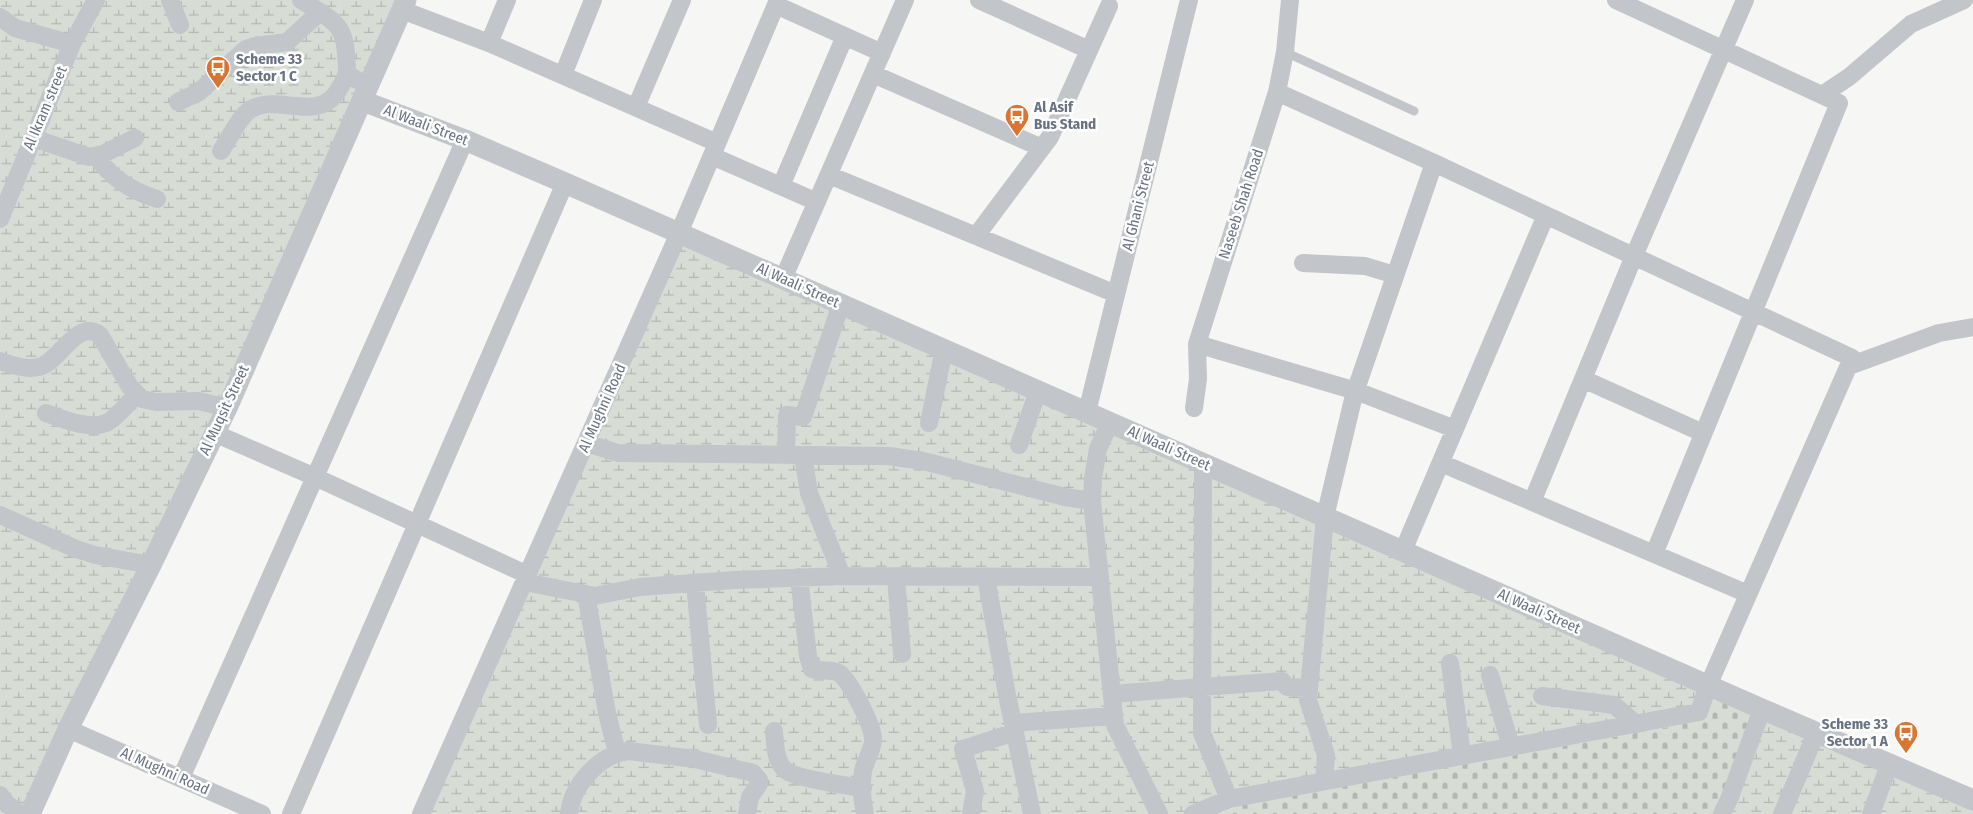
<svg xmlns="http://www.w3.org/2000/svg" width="1973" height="814" viewBox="0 0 1973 814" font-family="'Fira Sans Condensed',sans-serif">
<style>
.wetland{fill:url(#wetland-marsh)}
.cemetery{fill:url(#cemetery-stones)}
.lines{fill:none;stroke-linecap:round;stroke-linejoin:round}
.service{stroke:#c2c5c9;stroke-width:9}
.minor{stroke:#c2c5c9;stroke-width:18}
.tertiary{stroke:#c2c5c9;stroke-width:21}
.labels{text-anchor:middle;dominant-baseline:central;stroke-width:5;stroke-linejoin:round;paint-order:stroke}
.poi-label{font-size:15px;font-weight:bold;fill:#687283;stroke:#fff;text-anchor:start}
.street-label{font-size:15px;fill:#687283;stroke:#fff}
</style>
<defs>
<pattern id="wetland-marsh" width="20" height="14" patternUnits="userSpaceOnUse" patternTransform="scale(1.25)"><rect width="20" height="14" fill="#d7ddd5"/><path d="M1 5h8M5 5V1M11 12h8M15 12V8" fill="none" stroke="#b2b8b2"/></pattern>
<pattern id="cemetery-stones" width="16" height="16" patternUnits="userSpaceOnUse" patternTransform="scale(1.25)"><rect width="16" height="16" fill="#d7ddd5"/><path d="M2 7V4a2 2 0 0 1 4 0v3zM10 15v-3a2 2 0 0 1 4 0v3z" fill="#b2b8b2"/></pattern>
</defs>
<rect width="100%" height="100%" fill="#f6f7f4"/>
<path class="wetland" d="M0 0H396L36 814H0Z
M679 233 1973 801V814H421Z"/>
<path class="cemetery" d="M1711 694 1764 717 1728 814H1215L1232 807 1702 721Z"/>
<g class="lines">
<path class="service" d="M1285 52 1414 111"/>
<path class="minor" d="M170 0 180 25
M301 0C341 25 346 25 347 74L357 80
M507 0 489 43 717 143
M979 0 1089 50
M1616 0 1839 103 1654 554
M776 5 882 53
M402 10 489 43
M0 17 15 28 72 44
M873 74 1042 148
M563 75 593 0
M1822 95 1849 77 1911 24 1964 0
M178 102 199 92 246 49 255 46 287 42 320 12
M636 107 682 0
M33 138 89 157 103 154 135 138
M221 151C228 140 238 120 247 112 273 91 313 122 335 95 340 89 343 81 347 74
M96 156C111 178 131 191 157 199
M712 156 817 202
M829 175 1116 294
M781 186 845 36
M0 219 72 44 96 0
M976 236 1050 137 1109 6
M1303 263 1365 266 1395 275
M783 279 905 0
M1197 344 1356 391 1455 429
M0 361C12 365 26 370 39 367 59 363 76 318 100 335L130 387 142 399 156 402 199 401 227 408
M1849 366 1939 333 1973 327
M1583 379 1703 433
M1194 408 1198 379 1197 344 1277 92 1285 52 1290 0
M1087 412 1189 0
M46 413C62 419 91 431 108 422 119 415 127 404 136 395
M1110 422 1098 449 1093 478 1092 501 1115 725 1159 814
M929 423 944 349
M214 433 315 477 528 575
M586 443 618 453 888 456 923 461 1065 497 1092 501
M1019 445 1038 391
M786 455 787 415 803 417 841 304
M803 455 809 493 842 576
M1203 463 1202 733 1229 799
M1441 463 1748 594
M1532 502 1634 256 1745 0
M0 515 76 549 95 555 151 565
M1403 551 1546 215
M799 577 808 656 812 669C820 672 832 669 839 673 850 681 872 724 873 738 874 748 865 761 863 771 861 785 862 801 865 814
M896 577 902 654
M986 577 1007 695 1032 814
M525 582 595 596 640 587 734 580 842 576 1100 577
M695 583 708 725
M586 594 607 713 617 753
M1450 663 1462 756
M1490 675 1511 747
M1112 694 1282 681 1287 687 1309 688
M1542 696 1614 705 1636 724
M1013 723 1114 716
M68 729 262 814
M774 731C775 743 775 759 784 769 794 779 846 785 863 788
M181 778 465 140
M1324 781 1326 755 1308 700 1325 517 1354 395 1434 163
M0 795 6 803 20 814
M291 814 565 183
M421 814 679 233 778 0
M569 814C572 785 599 755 628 751L695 759 753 773 759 780V784L750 797 747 814
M971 814 975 791 963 749 1015 732
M1193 814 1229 799 1699 712 1708 686 1852 358 1434 163 1277 92
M1722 814 1730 797 1762 709
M1782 814 1816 733
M1871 814 1889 765"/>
<path class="tertiary" d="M363 101 465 140 565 183 1762 709 1973 800
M30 814 68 729 151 565 227 408 406 0"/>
</g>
<defs>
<symbol id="bus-pin" viewBox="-11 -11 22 30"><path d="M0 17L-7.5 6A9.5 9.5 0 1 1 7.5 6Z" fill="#d87533" stroke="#fff"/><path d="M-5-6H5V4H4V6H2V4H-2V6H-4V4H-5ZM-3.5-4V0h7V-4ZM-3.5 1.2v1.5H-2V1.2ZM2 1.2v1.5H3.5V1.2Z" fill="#fff"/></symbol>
</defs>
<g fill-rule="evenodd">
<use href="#bus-pin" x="204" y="54" width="28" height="38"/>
<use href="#bus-pin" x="1003" y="102" width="28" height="38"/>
<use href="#bus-pin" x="1892" y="719" width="28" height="38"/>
</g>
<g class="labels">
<g class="poi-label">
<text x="236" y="59">Scheme 33<tspan x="236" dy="17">Sector 1 C</tspan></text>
<text x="1034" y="107">Al Asif<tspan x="1034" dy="17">Bus Stand</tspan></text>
<text x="1888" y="724" text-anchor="end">Scheme 33<tspan x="1888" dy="17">Sector 1 A</tspan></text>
</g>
<g class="street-label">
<text transform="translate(45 108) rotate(-67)">Al Ikram street</text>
<text transform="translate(426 125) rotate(21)">Al Waali Street</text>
<text transform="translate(1241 204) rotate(-72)">Naseeb Shah Road</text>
<text transform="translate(1138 206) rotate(-76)">Al Ghani Street</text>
<text transform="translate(798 285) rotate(24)">Al Waali Street</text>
<text transform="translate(602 408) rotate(-66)">Al Mughni Road</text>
<text transform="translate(224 410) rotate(-65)">Al Muqsit Street</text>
<text transform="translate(1169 448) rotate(24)">Al Waali Street</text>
<text transform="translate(1539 611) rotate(24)">Al Waali Street</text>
<text transform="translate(165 771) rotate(24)">Al Mughni Road</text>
</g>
</g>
</svg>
